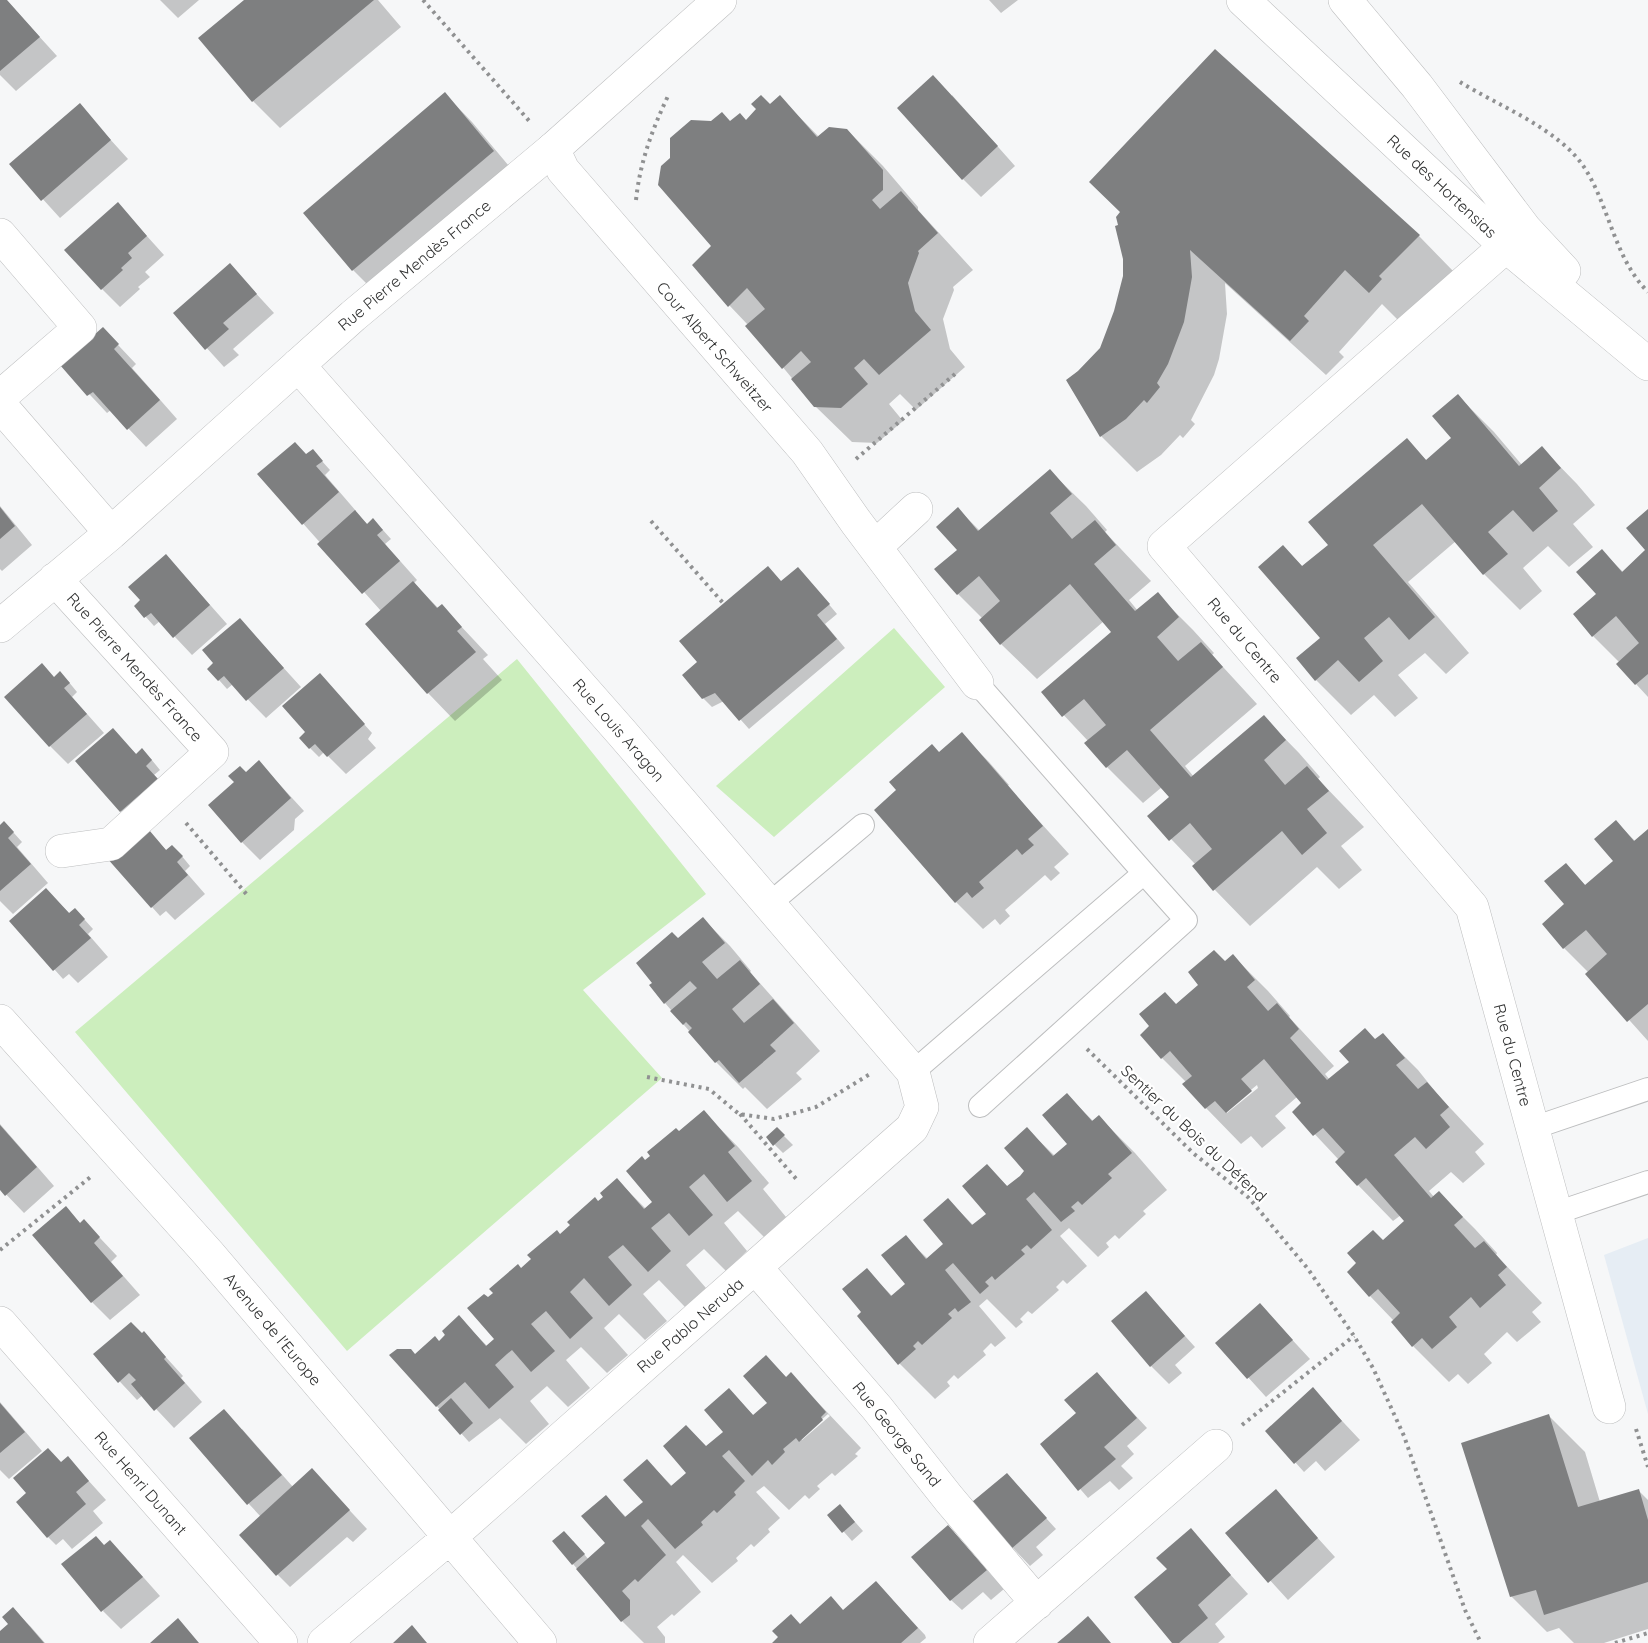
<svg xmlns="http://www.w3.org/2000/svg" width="1648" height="1643" viewBox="0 0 1648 1643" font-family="Quicksand,sans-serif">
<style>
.built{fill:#e6edf4}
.green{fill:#cceebd}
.shadow{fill:#0003;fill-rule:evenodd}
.building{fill:#7e7f80}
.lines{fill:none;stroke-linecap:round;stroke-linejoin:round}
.service-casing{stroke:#bdbebf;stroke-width:24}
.pedestrian-casing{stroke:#bdbebf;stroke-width:34}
.minor-casing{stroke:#bdbebf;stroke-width:34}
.path{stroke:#909192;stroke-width:4;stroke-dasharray:3 4.5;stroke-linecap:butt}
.service{stroke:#fff;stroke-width:22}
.pedestrian{stroke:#fff;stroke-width:33}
.minor{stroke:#fff;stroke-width:33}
.labels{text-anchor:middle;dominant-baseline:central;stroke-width:4.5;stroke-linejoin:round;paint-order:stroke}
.street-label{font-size:16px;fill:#2f3030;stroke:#fff}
</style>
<rect width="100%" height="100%" fill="#f6f7f8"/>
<path class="built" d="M1648 1238V1414L1604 1255Z"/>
<path class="green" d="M894 628 945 687 774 837 716 786Z
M517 659 706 894 583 990 662 1078 347 1351 75 1032Z"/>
<path class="shadow" d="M0 0H6L57 56 16 91 0 75Z
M160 0H199L178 18Z
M246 0H378L401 27 280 128 253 101Z
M989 0H1018L1001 13Z
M1215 51 1419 236 1454 272 1406 328 1382 304 1339 352 1344 357 1326 375 1225 283 1227 314 1219 359 1214 375 1191 420 1195 424 1183 438 1180 435 1161 455 1137 472 1101 436 1068 381 1101 349 1116 312 1125 277 1120 226Z
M445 94 472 122 520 179 380 297 353 270Z
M952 95 1015 166 981 197 963 179Z
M780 97 819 137 847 130 883 166 918 207V210L973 270 953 287 954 290 943 319 950 349 965 367 916 410 900 394 889 404 903 421 877 443 852 442 815 406 748 325 729 305 714 246 731 123 746 121Z
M80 106 128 159 60 218 11 164Z
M118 204 164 255 145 272 150 277 138 287 140 289 120 307 102 289Z
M230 265 274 313 233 349 239 355 224 367 175 313Z
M103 329 136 364 132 368 177 419 146 447 111 410 107 413 62 365Z
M1458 396 1494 432 1522 465 1542 448 1577 484 1595 505 1573 524 1593 547 1569 567 1548 546 1523 568 1542 591 1520 610 1484 574 1456 541 1408 582 1469 653 1446 674 1425 653 1398 675 1418 698 1395 717 1374 695 1351 715 1316 680 1322 638 1283 547 1303 567 1330 545 1407 440 1427 461 1453 438Z
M307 456 321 460 330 470 325 475 356 511 355 512 368 525 382 529 391 539 385 544 417 580 414 583 439 609 442 606 488 655 483 659 502 680 455 721 428 693 367 624 381 611 259 474Z
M1050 471 1086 506 1107 530 1105 532 1151 581 1129 600 1138 611 1157 594 1193 630 1214 653 1212 655 1257 704 1185 766 1194 777 1264 717 1299 753 1320 777 1318 779 1364 827 1341 846 1362 870 1339 889 1317 867 1250 926 1215 890 1194 866 1196 865 1149 816 1171 797 1162 787 1143 803 1107 767 1087 743 1089 742 1043 693 1113 632 1104 621 1037 679 1001 644 983 619 958 594V509L980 531Z
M0 506 32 545 2 571 0 569Z
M1648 511V697L1636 684 1619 662 1593 636 1602 551 1623 572 1648 551Z
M806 577 837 614 825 624 845 648 749 729 724 701 712 707 703 698 699 662 781 582Z
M188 580 227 624 192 655 160 621 154 626 136 606 148 607Z
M261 643 301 687 266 718 233 684 227 689 219 680Z
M320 675 372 733 368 739 376 748 346 774 324 752 319 757 310 748 305 734Z
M54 678 68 681 77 692 72 697 104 733 68 764 50 746Z
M113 730 137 755 151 759 160 770 154 775 175 798 130 819 121 811Z
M961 734 989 762 1009 785 1007 786 1069 854 1054 867 1060 873 1051 881 1045 875 1005 910 1010 916 1000 925 995 919 983 929 956 902 940 753Z
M259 762 304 811 295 819 294 830 260 860 242 842 246 774Z
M1616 822 1636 842 1648 831V1041L1588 974 1589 973 1564 948 1566 865 1586 886 1615 862Z
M143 826 167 851 181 855 190 866 185 871 205 894 175 920 166 911 160 916 152 907Z
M0 827 13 832 22 842 17 847 48 883 13 914 0 901Z
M46 890 70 914 84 919 93 929 88 934 108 957 78 983 69 974 63 979 11 921Z
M703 919 730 946 751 971 750 972 820 1051 796 1073 802 1079 767 1109 745 1087 743 1089 716 1062 665 1003 679 940Z
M1233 956 1268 991 1290 1016 1289 1017 1334 1066 1325 1074 1330 1080 1383 1035 1418 1070 1438 1095 1484 1144 1475 1152 1485 1164 1463 1183 1451 1172 1429 1191 1434 1197 1439 1193 1475 1229 1497 1253 1496 1255 1542 1303 1532 1312 1541 1322 1517 1342 1507 1332 1484 1354 1492 1363 1468 1384 1458 1374 1449 1382 1413 1346 1393 1322 1394 1321 1370 1296 1383 1242 1407 1221 1401 1215 1393 1221 1358 1185 1339 1160 1294 1112 1303 1104 1297 1097 1275 1116 1286 1128 1262 1148 1251 1136 1241 1144 1206 1108 1186 1082 1162 1058 1176 1006ZM1257 1085 1258 1088 1227 1113 1225 1111Z
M1067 1095 1094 1122 1099 1117 1135 1153 1167 1190 1143 1211 1146 1214 1119 1239 1115 1235 1106 1243 1109 1247 1098 1257 1069 1228 1060 1236 1087 1266 1067 1284 1063 1280 1056 1287 1059 1290 1032 1314 1028 1311 1020 1319 1023 1322 1016 1328 987 1299 979 1306 1006 1338 995 1347 991 1343 983 1351 986 1355 958 1379 954 1375 947 1382 950 1386 935 1399 899 1363 863 1312 867 1270 893 1297 907 1284 905 1237 928 1259 945 1244 948 1200 974 1226 988 1214 987 1166 1008 1187 1026 1171 1027 1129 1055 1156 1069 1144Z
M704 1112 739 1148 769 1183 763 1189 786 1217 764 1237 738 1211 724 1223 747 1251 726 1271 704 1249 686 1265 706 1288 685 1307 659 1280 643 1294 667 1321 645 1340 619 1314 604 1328 628 1355 607 1373 581 1347 566 1360 590 1388 568 1407 547 1386 530 1401 549 1424 526 1444 500 1418 469 1442 391 1355 415 1356 439 1342 459 1317 488 1347 496 1339 488 1299 598 1203 617 1180 646 1209 654 1202 646 1162Z
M0 1124 54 1186 24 1213 0 1188Z
M777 1129 793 1145 783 1153 768 1138Z
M66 1208 81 1224 84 1221 117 1256 111 1262 140 1295 110 1320 92 1302Z
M1146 1293 1195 1347 1175 1365 1182 1373 1169 1384 1151 1366Z
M1260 1305 1310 1359 1266 1397 1217 1343Z
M144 1333 183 1376 181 1378 202 1402 174 1428 143 1395 137 1400 95 1355Z
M766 1357 787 1378 791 1374 861 1448 855 1454 858 1456 835 1476 832 1473 817 1486 820 1489 809 1499 805 1495 789 1510 764 1486 756 1492 780 1518 768 1529 770 1532 754 1547 751 1544 736 1558 738 1561 712 1583 683 1555 676 1562 701 1592 674 1616 672 1614 657 1627 665 1637V1643H644L622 1621 573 1564V1541L589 1560 607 1544 606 1497 627 1518 645 1502 647 1461 672 1486 688 1473 707 1448 725 1432 729 1390 754 1416 769 1403ZM828 1414 830 1416 802 1440 800 1438Z
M1097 1374 1147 1428 1127 1446 1134 1454 1121 1466 1133 1478 1119 1490 1110 1481 1088 1498 1042 1445 1078 1413Z
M1313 1390 1360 1440 1325 1471 1316 1461 1304 1472 1267 1431Z
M0 1402 42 1451 9 1479 0 1470Z
M1549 1416 1585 1452 1600 1502 1639 1491 1648 1500V1629L1604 1643H1574L1559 1628 1547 1632 1511 1596Z
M242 1429 293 1487 312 1470 367 1529 353 1542 347 1537 290 1587 272 1569 261 1517 249 1504Z
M68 1458 106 1500 93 1511 103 1523 72 1549 63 1539 56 1545 48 1537 28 1493Z
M1007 1475 1056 1529 1036 1547 1043 1555 1030 1566 1012 1547Z
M848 1514 863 1531 852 1541 829 1515Z
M1296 1514 1335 1557 1288 1600 1227 1533Z
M948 1527 1004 1589 991 1600 983 1592 962 1610 951 1600Z
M1190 1530 1248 1594 1215 1624 1225 1637 1218 1643H1174L1169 1570Z
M128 1560 160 1596 121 1629 103 1611Z
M876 1583 925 1635 926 1638 920 1643H774L801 1626 844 1611Z
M13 1609 31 1627 45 1643H0V1633L10 1624Z"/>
<path class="building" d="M0 0H7L40 37 0 71Z
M244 0H374L252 102 198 38Z
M1215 49 1420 235 1379 276 1382 279 1369 293 1345 270 1304 316 1309 321 1290 341 1190 250 1192 277 1184 322 1168 364 1157 383 1160 387 1147 403 1144 400 1126 419 1100 437 1066 380 1078 371 1100 348 1114 311 1123 276V259L1115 226 1118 225 1116 217 1120 212 1089 182Z
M933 75 998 146 962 180 897 108Z
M445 92 494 151 352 271 303 213Z
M761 95 770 104 780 95 817 137 829 127 847 129 883 170V190L872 200 880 209 901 191 938 233 918 251 919 253 908 283 915 311 931 330 879 375 864 359 854 368 868 384 841 408 814 407 791 379 811 362 801 351 782 369 745 326 765 309 747 288 728 307 692 265 711 246 658 185 661 166 670 158V138L691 120 711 121 722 112 730 121 740 113 746 120 756 109 751 104Z
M80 103 111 140 41 201 9 164Z
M118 202 147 236 128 253 132 258 121 268 123 270 101 290 64 250Z
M230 263 257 294 223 323 229 329 205 350 173 313Z
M103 327 119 344 114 349 160 400 127 430 93 392 87 396 60 365Z
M1458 394 1519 466 1542 446 1561 468 1539 488 1558 511 1533 532 1513 510 1488 532 1508 554 1483 575 1422 504 1373 545 1435 617 1409 640 1389 617 1364 638 1383 661 1359 682 1338 660 1315 681 1296 658 1320 638 1258 567 1283 545 1302 566 1328 545 1308 522 1407 438 1426 460 1451 438 1432 416Z
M295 442 306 454 313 449 323 461 316 466 339 492 302 525 257 474Z
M1050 469 1072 494 1050 513 1072 539 1095 520 1116 545 1094 564 1135 611 1158 592 1179 617 1157 637 1178 661 1201 642 1223 667 1150 730 1191 777 1264 715 1286 740 1264 760 1285 785 1307 766 1329 791 1307 809 1327 833 1302 855 1282 831 1213 891 1192 866 1212 849 1190 823 1169 841 1147 816 1169 797 1127 750 1106 768 1084 743 1106 725 1084 699 1062 717 1041 692 1111 632 1070 584 1000 645 979 620 1000 601 979 576 957 595 934 569 957 550 936 527 958 507 978 531Z
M0 507 15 526 0 539Z
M1648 509V674L1635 685 1616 664 1639 643 1616 616 1592 637 1573 614 1596 594 1576 572 1602 549 1622 572 1645 550 1626 528Z
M355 510 367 524 373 518 383 530 377 535 400 561 362 594 317 544Z
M166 554 210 605 173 638 151 613 144 618 134 606 140 600 128 587Z
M768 566 781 581 798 567 830 604 817 615 837 639 739 721 715 693 702 699 682 675 697 662 679 641Z
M413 581 437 608 442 604 462 627 457 631 476 652 427 694 365 624Z
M240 618 284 668 246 701 224 676 218 681 207 669 213 663 202 650Z
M42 663 54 677 60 671 70 683 64 688 87 714 49 747 4 697Z
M320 673 365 724 327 757 315 744 309 749 299 738 305 732 282 706Z
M113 728 136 754 142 748 152 760 146 766 158 779 120 812 75 761Z
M962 732 1043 826 1028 839 1034 845 1022 855 1017 849 979 882 984 888 972 898 967 892 955 903 874 810 896 790 889 782 932 744 939 752Z
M259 760 291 798 241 843 208 805 234 782 228 776 240 766 246 772Z
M1616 820 1634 841 1648 829V1004L1627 1022 1585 974 1607 954 1586 930 1563 949 1542 924 1564 904 1544 881 1566 863 1585 885 1613 861 1594 839Z
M4 821 14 832 8 838 31 864 0 891V825Z
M144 824 166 850 172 845 183 856 177 862 188 875 151 908 106 857Z
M46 888 69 913 75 908 85 919 79 925 91 938 53 971 9 921Z
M703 917 725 943 702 962 717 979 740 960 760 984 732 1009 744 1023 773 999 794 1023 770 1045 776 1051 739 1083 719 1060 715 1063 688 1032 692 1028 686 1022 683 1025 670 1011 697 988 690 981 664 1004 649 985 652 983 636 963 672 932 678 938Z
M1214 950 1225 961 1233 954 1255 980 1247 987 1268 1011 1277 1003 1299 1029 1290 1038 1327 1080 1349 1062 1339 1051 1365 1028 1375 1039 1383 1033 1405 1058 1396 1065 1418 1089 1427 1082 1449 1107 1440 1115 1450 1127 1426 1149 1415 1137 1394 1155 1431 1198 1439 1191 1463 1217 1454 1225 1475 1248 1484 1241 1507 1267 1498 1275 1506 1285 1480 1308 1471 1297 1449 1317 1457 1327 1432 1349 1422 1338 1412 1347 1391 1322 1400 1313 1378 1289 1369 1297 1347 1272 1356 1263 1347 1253 1373 1230 1383 1240 1404 1221 1366 1178 1357 1186 1335 1162 1345 1152 1323 1128 1313 1136 1292 1112 1301 1103 1264 1059 1241 1079 1252 1091 1226 1113 1215 1101 1205 1109 1182 1084 1192 1076 1170 1051 1161 1059 1140 1035 1149 1026 1139 1014 1165 992 1176 1004 1198 985 1188 972Z
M1067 1093 1092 1121 1099 1115 1132 1153 1108 1174 1112 1178 1082 1205 1078 1201 1071 1207 1075 1211 1061 1222 1034 1192 1026 1199 1052 1230 1031 1249 1027 1245 1021 1250 1025 1254 995 1280 992 1276 985 1282 989 1286 980 1294 953 1263 945 1270 971 1302 958 1312 955 1308 948 1314 952 1318 922 1345 918 1341 913 1346 916 1349 898 1365 857 1316 861 1312 842 1289 867 1268 891 1296 905 1284 881 1255 906 1235 926 1259 943 1244 923 1220 948 1198 972 1225 986 1214 962 1186 987 1164 1007 1186 1020 1176 1024 1171 1004 1148 1027 1127 1053 1156 1067 1144 1042 1115Z
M704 1110 735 1146 728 1152 752 1181 727 1202 704 1174 689 1187 713 1215 689 1236 669 1213 651 1228 671 1251 648 1272 623 1245 608 1257 632 1285 609 1306 584 1278 570 1292 593 1318 570 1339 546 1311 531 1324 555 1351 531 1372 512 1350 507 1354 495 1365 514 1387 489 1409 465 1382 436 1407 389 1355 397 1349H411L415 1354 435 1336 439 1341 445 1335 442 1331 459 1315 486 1346 494 1339 467 1308 484 1294 488 1297 493 1293 489 1289 518 1264 521 1268 531 1259 527 1255 557 1230 560 1234 570 1225 567 1222 595 1197 598 1201 603 1197 600 1193 617 1178 644 1209 652 1202 626 1171 642 1156 645 1160 650 1156 647 1152 676 1128 679 1131Z
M0 1125 37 1167 5 1196 0 1190Z
M777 1127 785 1135 773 1146 766 1137Z
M66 1206 80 1223 84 1219 100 1237 94 1243 123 1276 91 1303 32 1235Z
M1146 1291 1185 1336 1150 1367 1111 1321Z
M1260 1303 1293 1340 1247 1379 1215 1343Z
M131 1322 142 1333 144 1331 166 1357 164 1359 185 1383 154 1411 131 1384 136 1380 129 1373 118 1383 93 1354Z
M766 1355 786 1377 791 1372 826 1412 821 1417 823 1420 799 1442 796 1438 783 1449 785 1452 772 1465 768 1460 752 1476 729 1450 722 1456 745 1481 734 1492 736 1495 717 1513 714 1510 701 1522 703 1525 675 1549 648 1519 641 1526 666 1555 638 1582 635 1579 622 1591 630 1600V1615L621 1622 576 1569 605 1543 581 1516 606 1495 625 1517 638 1506 643 1502 623 1480 647 1459 671 1486 686 1473 663 1446 686 1425 706 1446 723 1432 704 1410 729 1388 753 1415 767 1403 743 1376Z
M1097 1372 1137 1418 1104 1447 1116 1459 1078 1491 1040 1444 1076 1413 1064 1400Z
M1313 1387 1342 1421 1294 1464 1265 1431Z
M451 1398 473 1423 460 1435 438 1410Z
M0 1403 25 1432 0 1453Z
M224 1409 282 1475 247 1505 189 1438Z
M1549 1414 1578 1507 1639 1489 1648 1520V1582L1544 1615 1536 1590 1510 1597 1461 1443Z
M48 1448 61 1462 68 1456 89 1481 76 1492 86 1504 47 1538 16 1502 26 1493 13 1478Z
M312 1468 350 1510 276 1576 239 1535Z
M1007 1473 1047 1518 1011 1549 972 1502Z
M1276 1489 1318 1538 1268 1583 1225 1533Z
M840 1504 855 1522 842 1533 827 1515Z
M948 1525 987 1570 950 1601 911 1557Z
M1191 1528 1231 1575 1198 1605 1208 1618 1179 1643H1172L1134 1597 1167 1569 1156 1558Z
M564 1531 585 1554 572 1565 552 1541Z
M96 1536 104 1545 110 1540 143 1577 101 1612 61 1564Z
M876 1581 918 1628 901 1643H772L778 1637 772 1631 791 1614 800 1624 831 1596 843 1610Z
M13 1607 44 1643H0V1631L8 1624 2 1617Z
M1088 1616 1111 1643H1057L1069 1633Z
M178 1618 199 1643H150Z
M412 1625 427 1643H393Z"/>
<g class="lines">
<defs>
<path id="service" d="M768 905 863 825
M913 1072 1144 873 977 683
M980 1106 1186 920 1144 873
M1533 1128 1648 1089
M1556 1213 1648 1182"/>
<path id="pedestrian" d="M553 149 563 170 807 452 856 522 977 683
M875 547 916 509"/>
<path id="minor" d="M1243 0 1506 246 1648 364
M1345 0 1417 86 1525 229 1564 271
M0 235 80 328 0 397
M1506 246 1164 546 1472 907 1609 1407
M298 365 622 733 913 1072 922 1107 912 1128 450 1537 324 1643
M0 405 111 533
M55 579 212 752 111 844 62 851
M0 626 111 533 353 316 553 149 720 0
M0 1021 208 1253 540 1643
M755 1267 877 1408 949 1499 1037 1603
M0 1323 281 1643
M990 1643 1216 1446"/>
</defs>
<use href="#service" class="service-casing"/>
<use href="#pedestrian" class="pedestrian-casing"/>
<use href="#minor" class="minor-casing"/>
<path class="path" d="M423 0 531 123
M1460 82C1497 105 1559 129 1584 167 1610 207 1614 258 1648 292
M636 200C640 162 652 130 668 96
M856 459 955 374
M651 521 724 604
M186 823 248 896
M1087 1049 1193 1153 1249 1198 1308 1269 1354 1336 1373 1368 1404 1436 1465 1610 1481 1643
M647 1077 709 1089 739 1114 774 1119 816 1107 870 1074
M740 1114 798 1181
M0 1250 93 1175
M1242 1425 1354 1336
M1636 1429 1648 1467
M1615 1643 1648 1633"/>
<use href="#service" class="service"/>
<use href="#pedestrian" class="pedestrian"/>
<use href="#minor" class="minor"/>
</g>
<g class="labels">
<g class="street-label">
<text transform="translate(1442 186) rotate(43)">Rue des Hortensias</text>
<text transform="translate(414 265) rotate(-40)">Rue Pierre Mendès France</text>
<text transform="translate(715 347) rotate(49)">Cour Albert Schweitzer</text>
<text transform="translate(1245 640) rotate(50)">Rue du Centre</text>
<text transform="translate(135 667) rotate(48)">Rue Pierre Mendès France</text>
<text transform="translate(619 730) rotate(49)">Rue Louis Aragon</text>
<text transform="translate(1513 1055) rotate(75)">Rue du Centre</text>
<text transform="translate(1194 1133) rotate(43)">Sentier du Bois du Défend</text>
<text transform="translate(690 1325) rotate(-41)">Rue Pablo Neruda</text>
<text transform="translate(273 1329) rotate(50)">Avenue de l'Europe</text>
<text transform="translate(897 1434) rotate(51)">Rue George Sand</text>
<text transform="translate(141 1483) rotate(49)">Rue Henri Dunant</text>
</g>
</g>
</svg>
